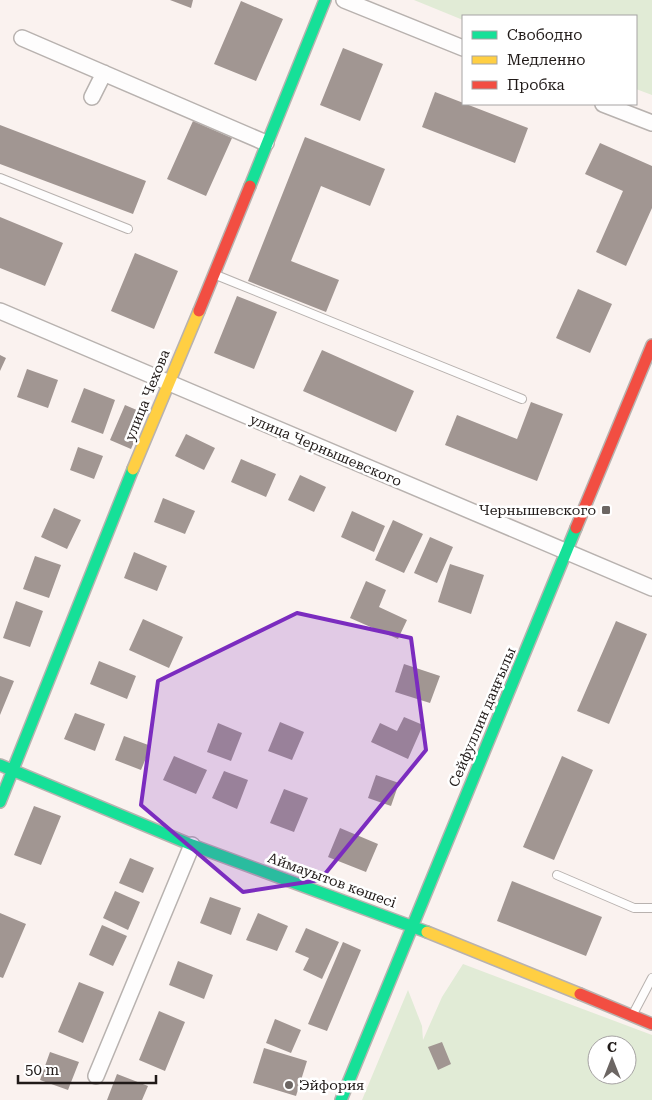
<svg xmlns="http://www.w3.org/2000/svg" width="652" height="1100" viewBox="0 0 652 1100" font-family="'Roboto Serif',serif">
<style>
.green{fill:#e1ebd6;fill-rule:evenodd}
.building{fill:#a19692}
.lines{fill:none;stroke-linecap:round;stroke-linejoin:round}
.lane-casing{stroke:#b8b2af;stroke-width:10}
.street-casing{stroke:#b8b2af;stroke-width:18}
.fast-casing{stroke:#b8b2af;stroke-width:14}
.slow-casing{stroke:#b8b2af;stroke-width:14}
.jam-casing{stroke:#b8b2af;stroke-width:14}
.lane{stroke:#fefdfd;stroke-width:8}
.street{stroke:#fefdfd;stroke-width:15}
.fast{stroke:#16e098;stroke-width:11}
.slow{stroke:#ffcf43;stroke-width:11}
.jam{stroke:#f24e42;stroke-width:11}
.marked{fill:#7b2cbf;fill-opacity:0.2;stroke:#7b2cbf;stroke-width:4;stroke-linejoin:round}
.poi-dot{fill:#6c6663;stroke:#fff;stroke-width:2}
.labels{text-anchor:middle;dominant-baseline:central;stroke-width:5;stroke-linejoin:round;paint-order:stroke}
.street-label{font-size:14px;fill:#201a18;stroke:#fff}
.poi-label{font-size:14px;fill:#201a18;stroke:#fff;text-anchor:end}
</style>
<rect width="100%" height="100%" fill="#faf2ef"/>
<path class="green" d="M414 0H652V95L636 89V16H463V20Z
M463 964 652 1035V1100H362L408 990 422 1026 423 1040 442 997ZM597 1045H627V1075H597Z"/>
<path class="building" d="M170 0H193L191 8Z
M241 1 283 19 256 81 214 64Z
M343 48 383 64 360 121 320 105Z
M435 92 528 128 515 163 422 127Z
M193 121 232 138 206 196 167 179Z
M0 125 146 181 133 214 0 164Z
M305 137 385 169 370 206 321 186 291 261 339 280 326 312 248 281Z
M600 143 652 166V208L626 266 596 252 623 191 585 174Z
M0 217 63 243 45 286 0 268Z
M135 253 178 271 154 329 111 311Z
M578 289 612 304 590 353 556 338Z
M237 296 277 312 254 369 214 353Z
M322 350 414 391 396 432 303 391Z
M0 355 6 358 0 371Z
M27 369 58 380 48 408 17 397Z
M84 388 115 400 103 434 71 422Z
M531 402 563 414 537 481 445 445 457 415 517 439Z
M125 405 146 414 131 449 110 440Z
M186 434 215 448 204 470 175 456Z
M78 447 103 456 94 479 70 470Z
M241 459 276 474 266 497 231 482Z
M300 475 326 487 314 512 288 500Z
M163 498 195 511 185 534 154 522Z
M54 508 81 520 67 549 41 537Z
M352 511 385 526 374 552 341 537Z
M393 520 423 534 404 573 375 560Z
M430 537 453 547 437 583 414 573Z
M134 552 167 566 157 591 124 578Z
M35 556 61 565 49 598 23 589Z
M450 564 484 575 471 614 438 602Z
M366 581 386 590 379 607 407 620 398 639 350 618Z
M16 601 43 611 30 647 3 638Z
M143 619 183 637 169 668 129 650Z
M616 621 647 634 609 724 577 711Z
M99 661 136 676 127 699 90 684Z
M404 664 440 676 430 703 395 692Z
M0 676 14 681 0 715Z
M75 713 105 724 95 751 64 739Z
M404 717 423 725 408 759 371 742 380 723 397 731Z
M280 722 304 732 292 760 268 751Z
M218 723 242 733 231 761 207 752Z
M124 736 151 746 141 770 115 760Z
M174 756 207 770 196 794 163 780Z
M562 756 593 770 554 860 523 847Z
M224 771 248 780 237 809 212 798Z
M376 775 399 783 391 806 368 798Z
M284 789 308 798 294 832 270 823Z
M34 806 61 816 41 865 14 855Z
M340 828 378 844 366 872 328 857Z
M130 858 154 868 143 893 119 883Z
M512 881 602 917 586 956 497 921Z
M115 891 140 902 128 930 103 918Z
M210 897 241 908 231 935 200 923Z
M0 913 26 924 3 978 0 977Z
M258 913 288 926 277 951 246 940Z
M102 925 127 936 113 966 89 955Z
M306 928 339 942 322 979 303 970 309 958 295 952Z
M343 942 361 950 327 1031 308 1024Z
M178 961 213 975 204 999 169 985Z
M79 982 104 992 83 1043 58 1032Z
M159 1011 185 1022 165 1071 139 1060Z
M275 1019 301 1030 291 1053 266 1043Z
M442 1042 451 1064 438 1070 428 1047Z
M264 1048 307 1061 296 1096 253 1083Z
M50 1052 79 1062 68 1090 40 1080Z
M117 1074 148 1086 142 1100H107Z"/>
<g class="lines">
<defs>
<path id="lane" d="M0 178 128 229
M216 275 522 399
M557 875 634 908H652
M633 1014 652 978"/>
<path id="street" d="M344 0 463 48
M22 38 266 143
M92 97 104 73
M603 104 652 123
M0 311 652 588
M96 1076 192 845"/>
<path id="fast" d="M250 186 325 0
M0 765 192 845 427 932
M0 802 133 469
M341 1100 576 528"/>
<path id="slow" d="M133 469 199 311
M427 932 580 994"/>
<path id="jam" d="M199 311 250 186
M576 528 652 345
M580 994 652 1024"/>
</defs>
<use href="#lane" class="lane-casing"/>
<use href="#street" class="street-casing"/>
<use href="#fast" class="fast-casing"/>
<use href="#slow" class="slow-casing"/>
<use href="#jam" class="jam-casing"/>
<use href="#lane" class="lane"/>
<use href="#street" class="street"/>
<use href="#fast" class="fast"/>
<use href="#slow" class="slow"/>
<use href="#jam" class="jam"/>
</g>
<path class="marked" d="M297 613 411 638 426 750 320 880 243 892 141 805 158 681Z"/>
<g class="poi-dot">
<rect x="601" y="505" width="10" height="10" rx="2.5"/>
<circle cx="289" cy="1085" r="5"/>
</g>
<g class="labels">
<g class="street-label">
<text transform="translate(147 395) rotate(-68)">улица Чехова</text>
<text transform="translate(326 450) rotate(23)">улица Чернышевского</text>
<text transform="translate(482 717) rotate(-67)">Сейфуллин даңғылы</text>
<text transform="translate(332 880) rotate(20)">Аймауытов көшесі</text>
</g>
<g class="poi-label">
<text x="596" y="510">Чернышевского</text>
<text x="299" y="1085" text-anchor="start">Эйфория</text>
</g>
</g>
<rect x="462" y="15" width="175" height="90" fill="#ffffff" stroke="#a6a3a3"/>
<rect x="472" y="31" width="25" height="8" fill="#16e098" stroke="#a6a3a3"/>
<text x="507" y="40" font-size="15" fill="#201a18">Свободно</text>
<rect x="472" y="56" width="25" height="8" fill="#ffcf43" stroke="#a6a3a3"/>
<text x="507" y="65" font-size="15" fill="#201a18">Медленно</text>
<rect x="472" y="81" width="25" height="8" fill="#f24e42" stroke="#a6a3a3"/>
<text x="507" y="90" font-size="15" fill="#201a18">Пробка</text>
<g transform="translate(612 1060)"><circle r="24" fill="#ffffff" stroke="#a6a3a3"/>
<path d="M0-4L9 19L0 12L-9 19Z" fill="#6c6663"/>
<text y="-8" font-size="14" font-weight="bold" text-anchor="middle" fill="#201a18">С</text>
</g>
<path d="M18 1075v8h138v-8" fill="none" stroke="#201a18" stroke-width="2.5"/>
<text x="25" y="1075" font-size="15" fill="#201a18" stroke="#ffffff" stroke-width="4" paint-order="stroke">50 m</text>
</svg>
